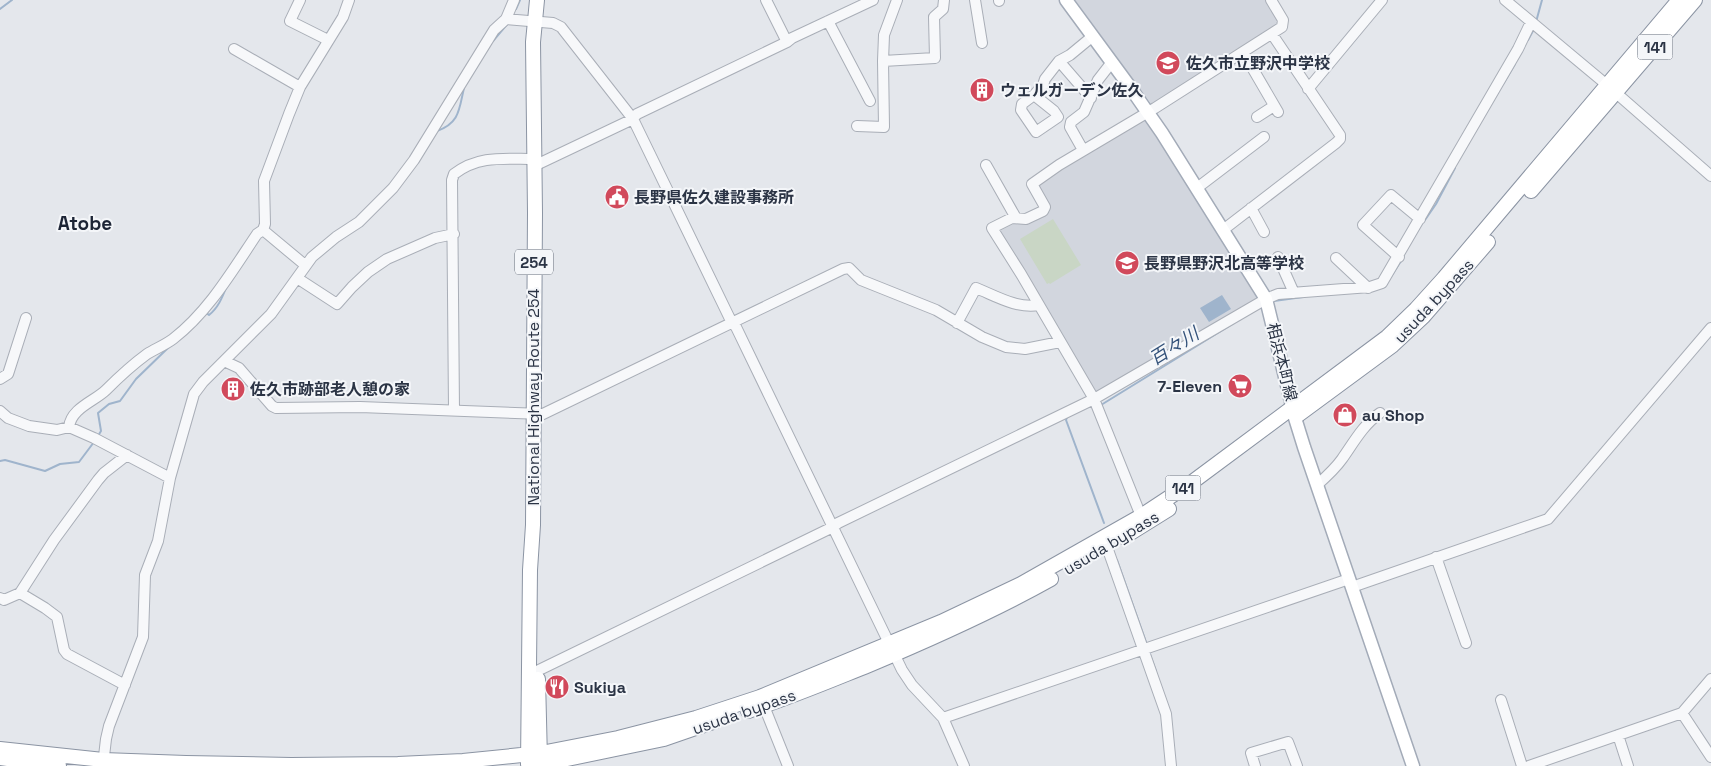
<svg xmlns="http://www.w3.org/2000/svg" width="1711" height="766" viewBox="0 0 1711 766" font-family="'Space Grotesk','Noto Sans JP',sans-serif">
<style>
.built{fill:#d2d6de}
.green{fill:#c9d6c5}
.water{fill:#9fb4cc}
.lines{fill:none;stroke-linecap:round;stroke-linejoin:round}
.stream{stroke:#9fb4cc;stroke-width:2}
.minor-casing{stroke:#a9aeb7;stroke-width:12}
.major-casing{stroke:#a3abb8;stroke-width:15}
.highway-casing{stroke:#8b94a3;stroke-width:16}
.minor{stroke:#f7f8fa;stroke-width:10}
.major{stroke:#fff;stroke-width:12}
.highway{stroke:#fff;stroke-width:14}
.labels{text-anchor:middle;dominant-baseline:central;stroke-width:4;stroke-linejoin:round;paint-order:stroke}
.shield{fill:#f4f6f9;stroke:#676e7b;stroke-width:1}
.shield-label{font-size:15px;font-weight:bold;fill:#2b3445}
.poi-label{font-size:16px;font-weight:bold;fill:#2b3445;stroke:#f4f6f9;text-anchor:start}
.street-label{font-size:16px;fill:#2b3445;stroke:#f4f6f9}
.water-label{font-size:18px;font-style:italic;fill:#34527a;stroke:#f4f6f9}
.quarter-label{font-size:19px;font-weight:bold;fill:#1d2536;stroke:#f4f6f9}
</style>
<rect width="100%" height="100%" fill="#e4e7ec"/>
<path class="built" d="M1075 0H1265L1279 22 1152 105Z
M1144 118 1259 297 1097 393 996 229 1015 221 1025 222 1050 211 1036 186Z"/>
<path class="green" d="M1053 219 1081 265 1050 284 1049 283 1047 284 1020 239Z"/>
<path class="water" d="M1222 295 1231 309 1209 322 1200 308Z"/>
<g class="lines">
<path class="stream" d="M0 9 12 0
M516 9 520 0
M1536 22 1542 0
M1528 40 1534 29
M493 41 509 22
M1503 84 1515 64
M437 131C460 123 459 109 464 88
M1425 220 1436 204 1455 168
M1390 278 1401 261
M1274 301 1303 297
M205 312 209 315C218 308 222 298 226 288
M1101 405 1234 323
M1068 415 1066 420 1104 523
M98 436 101 431 98 413 109 404 120 401 136 379 169 347
M0 461 5 460 45 471 60 464 79 462 94 442
M1117 560 1147 645
M1149 652 1156 671"/>
<defs>
<path id="minor" d="M300 0 290 21 328 40
M766 0 787 42
M897 0 884 35 883 61 935 58 934 17 943 9 944 0
M975 0 982 43
M999 0V1
M1505 0 1607 85 1711 176
M506 19 553 23 561 27 633 119 732 323 736 327 902 670 912 685 943 718 964 766
M828 21 870 101
M234 49 300 87
M1243 52 1278 112
M1059 61 1091 98
M1308 89 1382 0
M1034 95 1054 111 1058 117 1036 132 1021 110 1022 104 1034 95 1043 85 1045 79 1059 61 1070 55 1093 36
M1257 117 1274 106
M857 126 884 127 883 61
M1083 150 1070 127 1071 122 1084 112 1098 80 1112 62
M986 165 1016 218
M534 166 633 119 637 114 787 42 792 38 873 0
M1197 188 1264 137
M1251 208 1264 232
M263 230 305 265
M1223 230 1336 143 1340 139V135L1272 34
M1278 257 1294 293
M1399 257 1363 225 1391 195 1420 219
M1336 258 1368 288
M297 278 337 304 352 287 368 272 387 259 435 238 454 234
M957 323 976 288C996 296 1017 309 1039 305
M224 361 239 368 272 406 276 408 360 407 543 414 843 269 849 268 861 280 936 310 982 337 1006 347 1025 349 1060 342
M0 379 8 374 9 371 26 318
M454 410 452 180 454 174C479 155 504 159 534 159
M0 411 8 418 29 426 57 430 69 427 94 438 170 478
M69 427C71 408 95 401 106 390 119 377 132 365 147 354 155 349 165 345 173 339 209 311 232 271 257 234L263 230 265 224 264 181 289 114 300 87 343 17 349 0
M1317 485C1326 477 1335 469 1342 459 1354 442 1363 425 1380 413
M1141 516 1094 399 1021 274 992 228 1012 218 1026 219 1043 211 1045 207 1032 184 1059 165 1155 108 1282 27 1283 20 1271 0
M1107 547 1166 714 1171 766
M1436 557 1466 643
M1352 587 1548 519 1711 328
M20 593 45 608 57 617 64 650 67 654 125 685
M0 598 4 600 20 593 54 540 98 480 104 473 127 455
M537 671 833 527 838 523 1094 399 1266 299 1278 294 1370 287 1382 283 1518 49 1531 22
M1501 700 1522 766
M764 706 788 766
M1682 713 1711 757
M943 718 1349 579
M1618 735 1628 766
M103 765 106 739 109 726 143 637 145 575 158 541 170 478 194 394 203 382 271 314 312 257 336 237 359 222 393 188 414 160 494 30 506 19 514 0
M1255 766 1251 753 1288 742 1297 766
M1529 766 1682 713 1711 679"/>
<path id="major" d="M1066 0 1130 87 1162 133 1266 299 1295 418 1304 447 1413 766"/>
<path id="highway" d="M1531 191 1695 0
M1298 415 1393 345 1423 317 1488 242
M1124 537 1169 509
M538 679 540 760
M748 711C789 698 829 681 869 665 931 639 992 612 1051 579
M0 749 103 760 186 763 291 765 398 764 463 761 541 753 618 738 696 718 760 697 941 622 1021 584 1141 516 1191 483 1387 337 1416 309 1444 278 1679 0
M0 758 59 766
M528 764 530 570 533 525 535 213 533 42 537 0
M533 766 664 739 716 721"/>
</defs>
<use href="#minor" class="minor-casing"/>
<use href="#major" class="major-casing"/>
<use href="#highway" class="highway-casing"/>
<use href="#minor" class="minor"/>
<use href="#major" class="major"/>
<use href="#highway" class="highway"/>
</g>
<defs>
<symbol id="school-disc" viewBox="-11 -11 22 22"><circle r="9.5" fill="#d1495b" stroke="#f4f6f9"/><path d="M0-5L7-2L0 1L-7-2ZM-4 1L0 2.5L4 1V4Q0 6-4 4Z" fill="#fff"/></symbol>
<symbol id="building-disc" viewBox="-11 -11 22 22"><circle r="9.5" fill="#d1495b" stroke="#f4f6f9"/><path d="M-4-6H4V6H1V3H-1V6H-4ZM-2.5-4.3h1.7v1.8h-1.7ZM.8-4.3h1.7v1.8H.8ZM-2.5-1h1.7V.8h-1.7ZM.8-1h1.7V.8H.8Z" fill="#fff"/></symbol>
<symbol id="civic-disc" viewBox="-11 -11 22 22"><circle r="9.5" fill="#d1495b" stroke="#f4f6f9"/><path d="M-.6-6.5H3V-4.5H.6V-3L4-1V1h2V6H-6V1h2V-1L-.6-3ZM-1.2 2.5V6h2.4V2.5Z" fill="#fff"/></symbol>
<symbol id="supermarket-disc" viewBox="-11 -11 22 22"><circle r="9.5" fill="#d1495b" stroke="#f4f6f9"/><path d="M-6-5.5h2.5l.6 2H6L4.5 2H-2.5L-4.4-4H-6ZM-1.5 3.2a1.3 1.3 0 1 0 .1 0ZM3 3.2a1.3 1.3 0 1 0 .1 0Z" fill="#fff"/></symbol>
<symbol id="shop-disc" viewBox="-11 -11 22 22"><circle r="9.5" fill="#d1495b" stroke="#f4f6f9"/><path d="M-5-2.5h2.3a2.7 3.5 0 0 1 5.4 0H5L5.5 6h-11ZM-1.5-2.5h3a1.5 2.3 0 0 0-3 0Z" fill="#fff"/></symbol>
<symbol id="restaurant-disc" viewBox="-11 -11 22 22"><circle r="9.5" fill="#d1495b" stroke="#f4f6f9"/><path d="M-5-6h1v4h1v-4h1v4h1v-4h1v5L-1.5 .5V6h-2V.5L-5-1ZM5-6V6H3V1.5H1.5Q1.5-4 5-6Z" fill="#fff"/></symbol>
</defs>
<g fill-rule="evenodd">
<use href="#school-disc" x="1154" y="49" width="28" height="28"/>
<use href="#building-disc" x="968" y="76" width="28" height="28"/>
<use href="#civic-disc" x="603" y="183" width="28" height="28"/>
<use href="#school-disc" x="1113" y="249" width="28" height="28"/>
<use href="#supermarket-disc" x="1226" y="372" width="28" height="28"/>
<use href="#building-disc" x="219" y="375" width="28" height="28"/>
<use href="#shop-disc" x="1331" y="401" width="28" height="28"/>
<use href="#restaurant-disc" x="543" y="673" width="28" height="28"/>
</g>
<g class="labels">
<g class="shield">
<rect x="1637.5" y="34.5" width="35" height="25" rx="4"/>
<rect x="515" y="249.5" width="38" height="25" rx="4"/>
<rect x="1165.5" y="475.5" width="35" height="25" rx="4"/>
</g>
<g class="shield-label">
<text x="1655" y="47">141</text>
<text x="534" y="262">254</text>
<text x="1183" y="488">141</text>
</g>
<g class="poi-label">
<text x="1186" y="63">佐久市立野沢中学校</text>
<text x="1000" y="90">ウェルガーデン佐久</text>
<text x="634" y="197">長野県佐久建設事務所</text>
<text x="1144" y="263">長野県野沢北高等学校</text>
<text x="1222" y="386" text-anchor="end">7-Eleven</text>
<text x="250" y="389">佐久市跡部老人憩の家</text>
<text x="1362" y="415">au Shop</text>
<text x="574" y="687">Sukiya</text>
</g>
<g class="street-label">
<text transform="translate(1434 301) rotate(-47)">usuda bypass</text>
<text transform="translate(1282 362) rotate(76)">相浜本町線</text>
<text transform="translate(533 397) rotate(-90)">National Highway Route 254</text>
<text transform="translate(1111 543) rotate(-31)">usuda bypass</text>
<text transform="translate(744 712) rotate(-19)">usuda bypass</text>
</g>
<g class="water-label">
<text transform="translate(1174 346) rotate(-32)">百々川</text>
</g>
<g class="quarter-label">
<text x="85" y="223">Atobe</text>
</g>
</g>
</svg>
